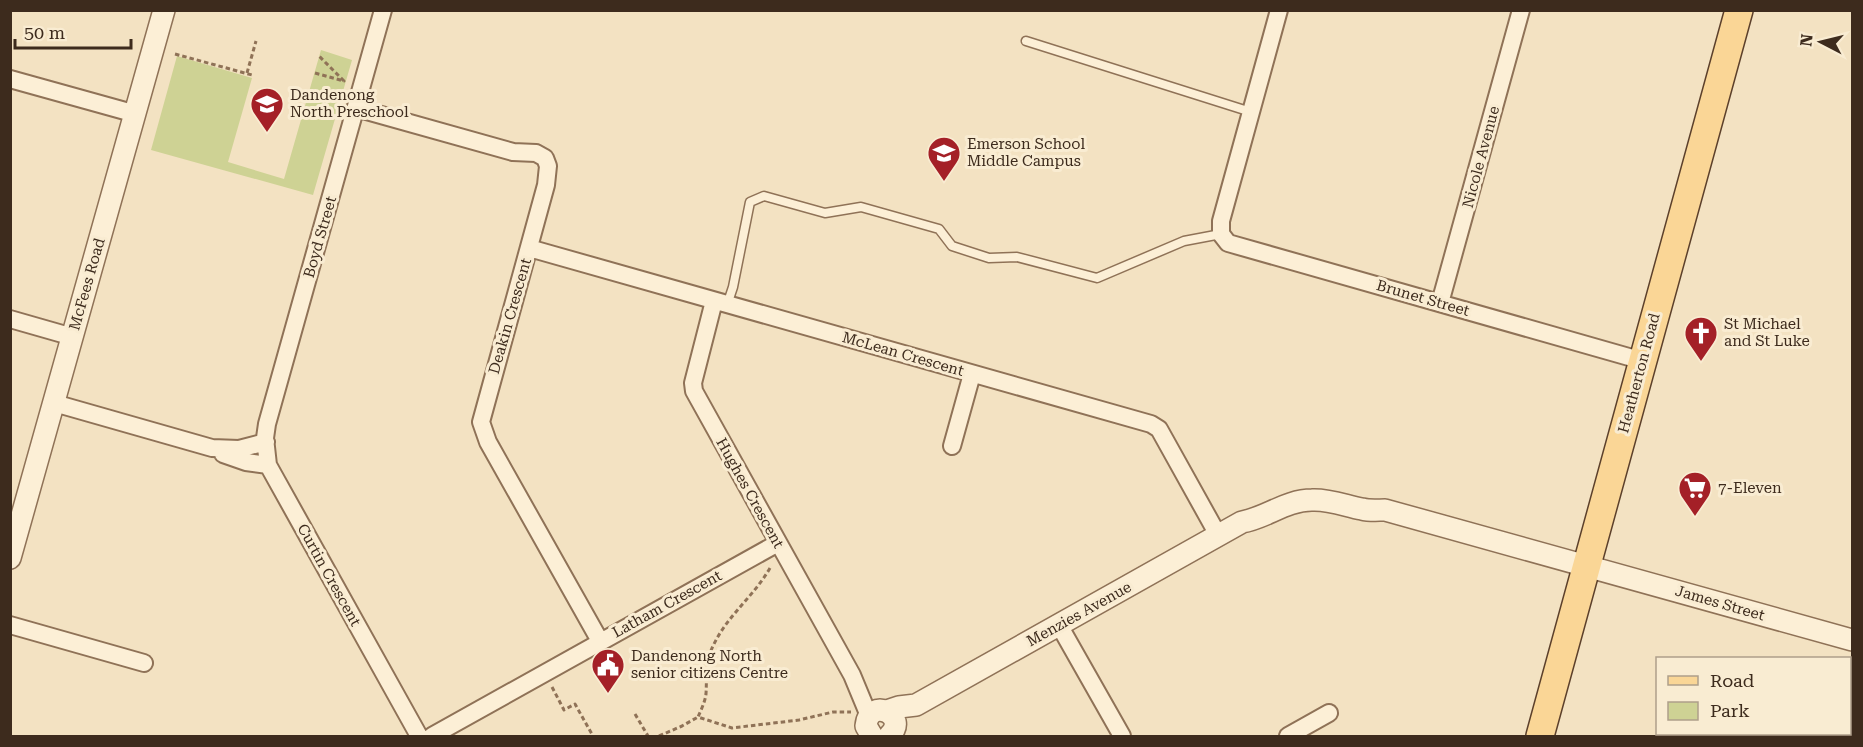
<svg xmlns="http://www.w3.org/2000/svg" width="1863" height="747" viewBox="0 0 1863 747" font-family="'Roboto Serif',serif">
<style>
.green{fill:#ced294}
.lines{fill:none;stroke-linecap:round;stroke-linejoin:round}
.service-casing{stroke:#8f7257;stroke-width:11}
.minor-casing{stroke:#8f7257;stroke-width:20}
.tertiary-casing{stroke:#8f7257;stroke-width:24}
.primary-casing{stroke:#5c402b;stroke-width:30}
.path{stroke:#8f7257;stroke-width:3;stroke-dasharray:4.5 3;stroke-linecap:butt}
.service{stroke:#fcefd6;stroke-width:8}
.minor{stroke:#fcefd6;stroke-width:16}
.tertiary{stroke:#fcefd6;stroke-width:21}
.primary{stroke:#fad696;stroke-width:27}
.labels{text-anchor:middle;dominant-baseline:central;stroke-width:6;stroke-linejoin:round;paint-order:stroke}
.poi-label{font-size:15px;fill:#3d2b1d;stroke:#f9ecd2;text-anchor:start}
.street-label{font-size:15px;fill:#3d2b1d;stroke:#f9ecd2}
</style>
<rect width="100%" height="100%" fill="#f3e2c2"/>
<path class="green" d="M321 50 352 60 313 195 151 150 177 56 252 78 228 162 284 179Z"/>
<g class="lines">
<defs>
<path id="service" d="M1026 41 1251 112
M727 305 733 287 750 202 764 196 825 213 861 207 939 229 952 246 989 258 1017 257 1097 278 1184 241 1221 234"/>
<path id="minor" d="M383 10 267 424 265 438 268 465 419 736
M1279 10 1221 221V234L1228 243 1643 361
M10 79 136 114
M356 108 513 152 536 153 545 158 548 166 546 185 481 422 488 442 600 641
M529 248 1151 424 1159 429 1218 535
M714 301 693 383 694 391 852 675 869 716
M1440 303 1521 10
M10 319 73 337
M54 403 212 448 239 449 266 442
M952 446 972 374
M223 454 246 462 268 465
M10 625 144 663
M1059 625 1122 736
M432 736 778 543
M1288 736 1329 713"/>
<path id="tertiary" d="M10 558 164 10
M887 711 899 707 916 705 1242 522C1266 518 1286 500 1312 500 1329 499 1346 506 1362 509 1370 511 1378 510 1385 510L1852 640
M872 736 866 726C869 695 911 716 889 736"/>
<path id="primary" d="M1540 736 1739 10"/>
</defs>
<use href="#service" class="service-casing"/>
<use href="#minor" class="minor-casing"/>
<use href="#tertiary" class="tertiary-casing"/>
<use href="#primary" class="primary-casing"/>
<path class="path" d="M175 54 252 75
M247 73 256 41
M315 73 344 81 319 56
M770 568C754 596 728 615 714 644 705 661 707 676 706 694 705 702 701 710 698 717L732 728 799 720 833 712H851
M604 658 615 677
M552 687 564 710 575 704 593 736
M635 714 648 736
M659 736 682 726 698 717"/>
<use href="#service" class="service"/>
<use href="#minor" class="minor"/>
<use href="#tertiary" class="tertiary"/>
<use href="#primary" class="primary"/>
</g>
<defs>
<symbol id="school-pin" viewBox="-11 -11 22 30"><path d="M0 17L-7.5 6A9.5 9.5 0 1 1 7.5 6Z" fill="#a42027" stroke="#f9ecd2"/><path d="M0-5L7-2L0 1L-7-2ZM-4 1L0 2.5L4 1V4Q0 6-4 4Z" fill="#fff"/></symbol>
<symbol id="church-pin" viewBox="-11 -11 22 30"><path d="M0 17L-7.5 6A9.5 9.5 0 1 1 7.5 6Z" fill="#a42027" stroke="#f9ecd2"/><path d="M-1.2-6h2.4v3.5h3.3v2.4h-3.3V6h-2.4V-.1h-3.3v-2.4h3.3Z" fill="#fff"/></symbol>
<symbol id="supermarket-pin" viewBox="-11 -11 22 30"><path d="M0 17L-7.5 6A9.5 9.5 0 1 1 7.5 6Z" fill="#a42027" stroke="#f9ecd2"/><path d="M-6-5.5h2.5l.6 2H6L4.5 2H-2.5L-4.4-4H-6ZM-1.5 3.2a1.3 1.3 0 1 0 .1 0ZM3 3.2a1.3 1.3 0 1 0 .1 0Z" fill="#fff"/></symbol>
<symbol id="civic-pin" viewBox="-11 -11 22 30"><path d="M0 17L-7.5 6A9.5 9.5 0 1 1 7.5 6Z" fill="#a42027" stroke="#f9ecd2"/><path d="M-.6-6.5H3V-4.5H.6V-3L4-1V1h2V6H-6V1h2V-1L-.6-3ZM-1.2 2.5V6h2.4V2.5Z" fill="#fff"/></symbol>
</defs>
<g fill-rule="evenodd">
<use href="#school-pin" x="248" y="85" width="38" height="52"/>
<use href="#school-pin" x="925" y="134" width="38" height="52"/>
<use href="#church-pin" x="1682" y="314" width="38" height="52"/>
<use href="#supermarket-pin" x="1676" y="469" width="38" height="52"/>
<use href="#civic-pin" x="589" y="646" width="38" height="52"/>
</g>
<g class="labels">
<g class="poi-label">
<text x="290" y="95">Dandenong<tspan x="290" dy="17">North Preschool</tspan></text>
<text x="967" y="144">Emerson School<tspan x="967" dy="17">Middle Campus</tspan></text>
<text x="1724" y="324">St Michael<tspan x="1724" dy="17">and St Luke</tspan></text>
<text x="1718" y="488">7-Eleven</text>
<text x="631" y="656">Dandenong North<tspan x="631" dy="17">senior citizens Centre</tspan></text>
</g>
<g class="street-label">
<text transform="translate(1481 157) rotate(-75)">Nicole Avenue</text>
<text transform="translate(320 237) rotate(-74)">Boyd Street</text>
<text transform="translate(87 284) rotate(-74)">McFees Road</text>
<text transform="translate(1423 298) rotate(16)">Brunet Street</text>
<text transform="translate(510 316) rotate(-74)">Deakin Crescent</text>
<text transform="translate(903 354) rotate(16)">McLean Crescent</text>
<text transform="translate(1639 373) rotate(-75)">Heatherton Road</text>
<text transform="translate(750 493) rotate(61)">Hughes Crescent</text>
<text transform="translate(329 575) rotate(61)">Curtin Crescent</text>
<text transform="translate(1720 603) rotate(16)">James Street</text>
<text transform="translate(667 604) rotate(-29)">Latham Crescent</text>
<text transform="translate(1079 614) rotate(-29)">Menzies Avenue</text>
</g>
</g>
<rect width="1863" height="747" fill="none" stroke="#3d2b1d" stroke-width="24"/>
<rect x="1656" y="657" width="195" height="78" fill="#f9ecd2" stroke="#ae9f8a" stroke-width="1.5"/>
<rect x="1668" y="676" width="30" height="9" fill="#fad696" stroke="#ae9f8a" stroke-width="1.5"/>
<text x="1710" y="687" font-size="18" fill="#3d2b1d">Road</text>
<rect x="1668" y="702" width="30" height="18" fill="#ced294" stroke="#ae9f8a" stroke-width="1.5"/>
<text x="1710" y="717" font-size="18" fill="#3d2b1d">Park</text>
<g transform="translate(1821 42) rotate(277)" stroke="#f9ecd2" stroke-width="4.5" paint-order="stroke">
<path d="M0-4.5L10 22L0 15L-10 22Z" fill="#3d2b1d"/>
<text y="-9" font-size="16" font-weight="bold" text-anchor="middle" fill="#3d2b1d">N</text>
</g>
<path d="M15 39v9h116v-9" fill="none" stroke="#3d2b1d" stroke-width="3"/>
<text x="24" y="39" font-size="18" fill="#3d2b1d" stroke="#f9ecd2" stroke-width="4.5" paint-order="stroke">50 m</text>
</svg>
